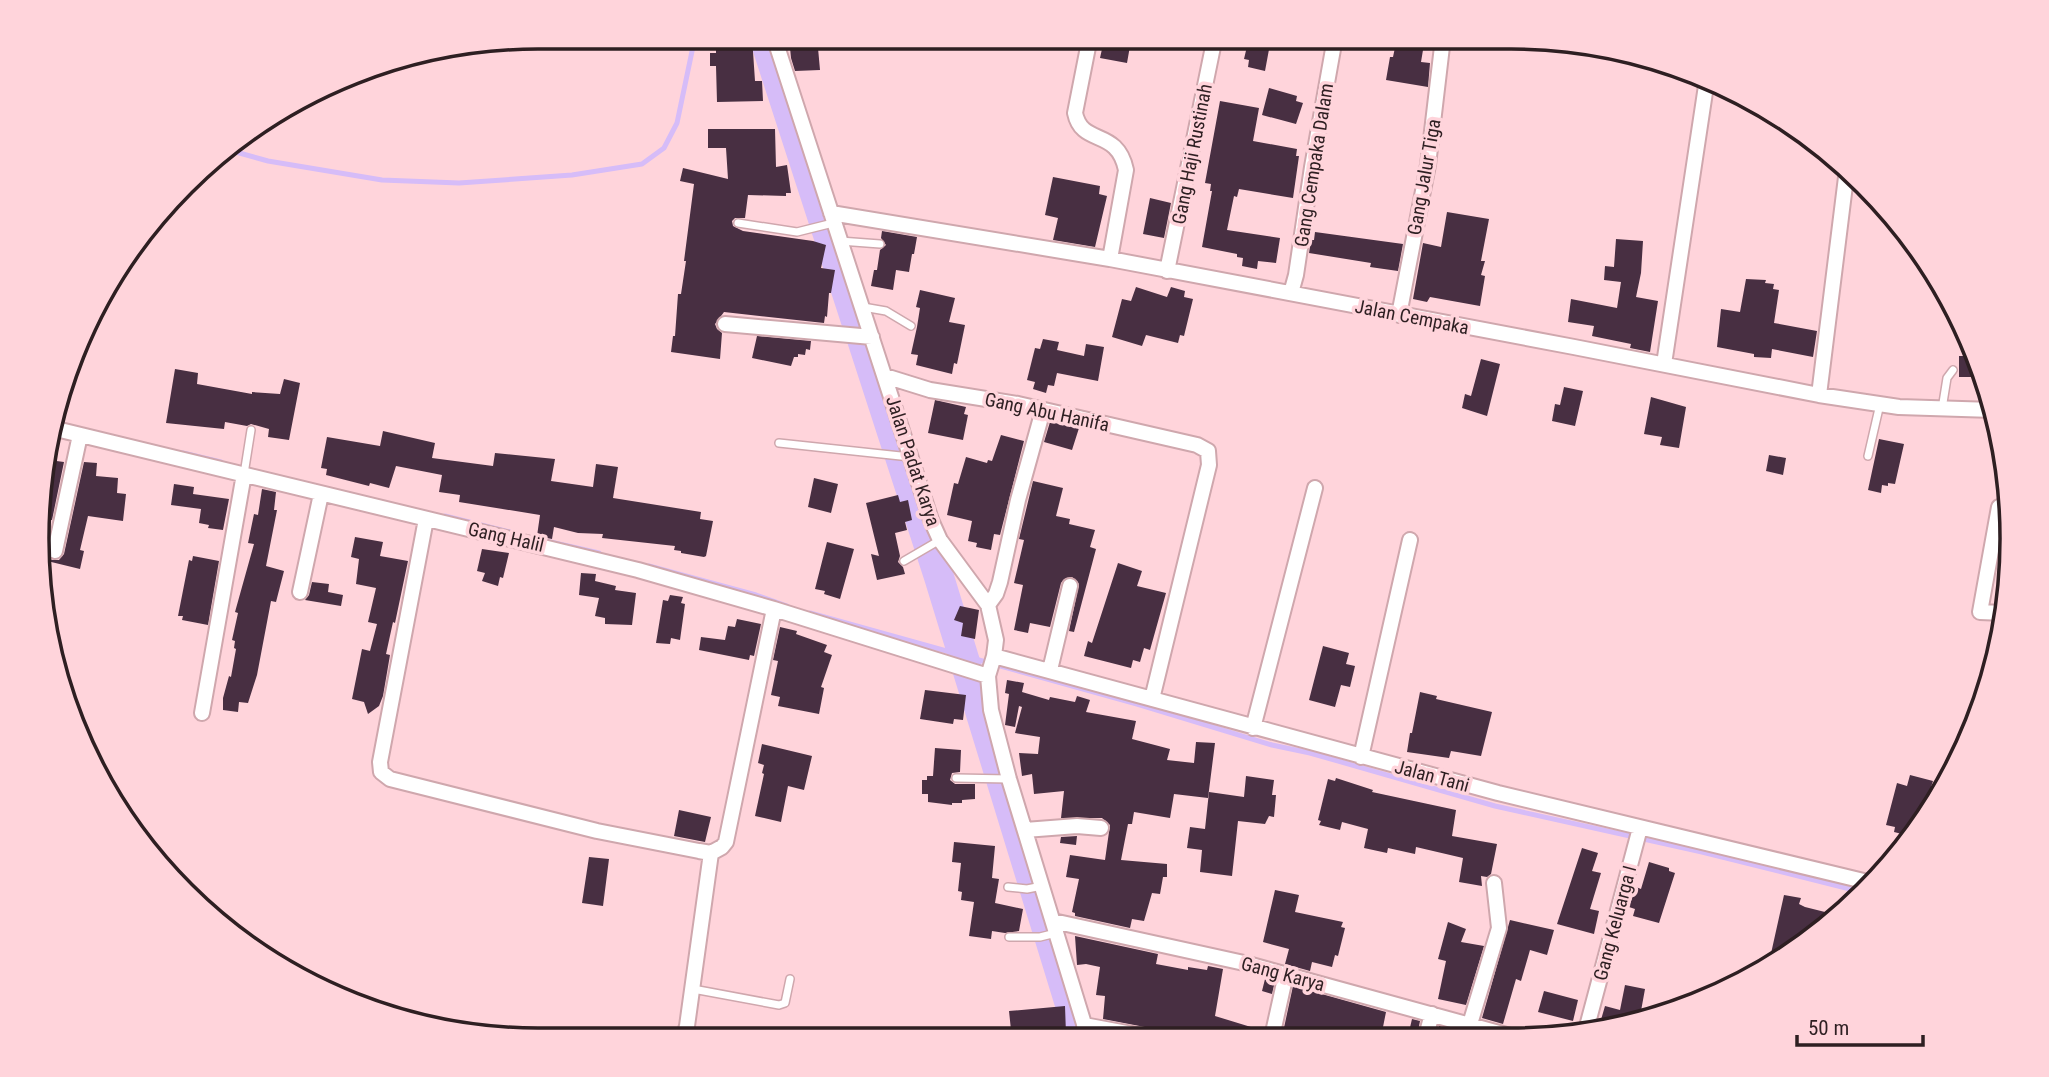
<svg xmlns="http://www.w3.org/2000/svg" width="2049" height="1077" viewBox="0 0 2049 1077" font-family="'Roboto Condensed',sans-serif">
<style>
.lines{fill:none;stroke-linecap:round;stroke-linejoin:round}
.stream{stroke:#d6bcf8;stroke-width:5}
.river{stroke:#d6bcf8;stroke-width:30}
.building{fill:#482f42}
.lane-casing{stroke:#cfa7ad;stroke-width:10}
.street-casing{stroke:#cfa7ad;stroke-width:18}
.lane{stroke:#fff;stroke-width:7}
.street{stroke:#fff;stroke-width:14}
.labels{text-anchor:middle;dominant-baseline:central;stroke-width:7;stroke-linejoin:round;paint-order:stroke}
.street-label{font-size:19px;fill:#2e1f22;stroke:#ffd4db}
.rim{fill:none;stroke:#2e1f22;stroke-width:3.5}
</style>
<rect width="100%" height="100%" fill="#ffd4db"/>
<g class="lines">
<path class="stream" d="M225 149 268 161 382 180 459 183 572 175 642 164 664 148 677 123 695 37
M183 453 221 462
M445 516 510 532
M537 539 599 553
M649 566 756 595 787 606
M810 613 1137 704 1272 745 1310 753 1495 806 1702 852 1862 892"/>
<path class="river" d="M764 37 939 577 1080 1037"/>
</g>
<path class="building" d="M727 37H752L755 81H762L763 101 717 102 716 66H710V53H716V45H727Z
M789 37H817L820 70 795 71 791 58Z
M1249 38H1265L1264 43 1270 44 1265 71 1248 67 1249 60 1244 59Z
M1397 38H1425L1421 62 1430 63 1428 87 1386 80 1390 57H1393Z
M1104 40 1130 46 1127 63 1100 58Z
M1269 88 1297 96 1296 101 1303 103 1296 124 1262 115Z
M1220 101 1259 108 1253 141 1297 149 1296 156H1299L1293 198 1239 189 1237 197 1234 196 1227 230 1280 238 1276 263 1258 261 1257 269 1242 266 1243 258 1237 257V254L1202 247 1212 191H1210L1211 184 1205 183Z
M708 129H775L776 167 787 165 791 193H786V196L748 195 745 218H735L732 221 733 226 743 231 813 241 826 245 821 268 835 270 831 293H829L827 317 825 316 824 323 724 312 715 324 717 329 722 333 720 359 671 352 673 336H675L678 294H681L686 261H684L694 184 680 181 683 168 728 179 726 148H708Z
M1053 177 1100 186 1099 194 1107 196 1095 247 1053 240 1058 218 1045 215Z
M1150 198 1171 203 1164 238 1143 234Z
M1447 212 1489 219 1481 261H1485L1481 275 1485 276 1480 306 1430 297 1427 302 1413 299 1423 243 1441 247Z
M882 231 917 237 914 254H912L909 272 896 270 893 290 871 286 874 270H877L880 250 886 245 881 238Z
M1315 232 1403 244 1398 271 1370 267 1371 263 1309 253 1311 240H1314Z
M1616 239 1643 241 1641 273 1636 297 1658 301 1650 352 1630 348 1631 344 1592 336 1594 326 1568 322 1571 299 1617 308 1621 282 1604 280 1605 266 1614 267Z
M1746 279 1766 280 1765 283 1774 284 1773 289 1779 290 1774 323 1817 331 1813 357 1772 349 1771 358 1754 357V354L1717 347 1721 309 1740 312Z
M1136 287 1167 297 1171 287 1185 291 1184 297 1193 299 1184 336 1180 335 1178 343 1146 335 1142 346 1112 337 1122 299 1131 301Z
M920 290 955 298 949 322 965 325 957 364 954 363 952 374 916 365 918 355 911 354 917 327 920 308 916 307Z
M757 336 811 341 810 350 806 349 805 355 798 354V357H794L791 366 752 358Z
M1043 339 1059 342 1057 350 1084 356 1086 344 1104 347 1098 381 1057 373 1054 386 1048 385 1046 393 1033 389 1035 382 1027 380 1035 348 1040 349Z
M1959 356H1976L1985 377H1959Z
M1481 359 1500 364 1487 416 1462 408 1465 394 1471 396Z
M175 369 198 373 197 384 252 394V392L280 394 284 379 300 383 289 440 268 437 269 429 251 424 247 426 225 422 224 429 166 423Z
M1564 387 1583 391 1575 426 1552 421 1555 404 1560 405Z
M1651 397 1686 407 1679 448 1660 445 1662 437 1644 434Z
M935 400 966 407 964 414 968 415 963 440 928 433Z
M1050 422 1079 428 1072 450 1044 442Z
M383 431 435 443 432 458 493 466 495 453 555 459 551 481 593 487 596 464 618 467 613 498 701 512 700 519 713 521 706 556 704 557 681 553V551L674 550 675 546 602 538 603 534 578 533 554 527 552 539 537 536 540 515 459 502 460 495 439 492 442 475 396 466 389 488 370 483 369 486 326 475 327 469 321 468 327 437 380 446Z
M1001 435 1024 441 1000 535 994 534 991 550 976 547 977 543 968 541 972 521 947 515 954 483 958 484 966 457 987 463 988 460 992 461Z
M1879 439 1904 444 1895 484 1888 483V486L1882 485 1881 493 1868 490Z
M1769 455 1786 458 1783 475 1766 471Z
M49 460 64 462 52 520 43 519Z
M84 462 97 463 96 476 118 478 117 493 126 494 123 521 88 516 80 550 84 551 80 569 39 559 40 546 46 547V555L52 560H59L64 554Z
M814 478 838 484 831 513 808 507Z
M1033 481 1063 488 1056 516 1070 519 1069 524 1095 530 1090 547 1096 549 1074 632 1069 631 1079 584 1072 577 1064 579 1061 583 1050 627 1030 623 1028 633 1014 630 1023 585 1014 583 1024 540 1019 539Z
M174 484 194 487 193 494 229 499 223 530 208 528 209 525 199 523 201 509 171 505Z
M262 489 276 492 274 510H277L266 566 284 571 276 602 271 601 257 675 248 703 239 702 238 712 223 710V698L229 676 231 677 236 649 234 648 235 641 232 640 238 613 235 612 254 544 248 543 254 514 258 515Z
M898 495 900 502 908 500 912 520 905 522 907 530 895 533 900 556 898 562 903 567 905 574 877 580 871 554 879 556 866 503Z
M355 537 383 542 380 556 408 561 395 623 393 622 386 654 390 655 383 696 379 706 368 714 364 702 352 699 362 649 370 651 377 624 368 622 376 588 356 584 359 559 351 557Z
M827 542 854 549 840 599 824 594 825 591 815 589Z
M482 549 509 553 503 578 500 577 498 586 482 581 485 573 477 571Z
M193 556 219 561 208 625 182 620 183 616H178L189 560 192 561Z
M1118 563 1142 571 1137 586 1166 593 1150 650 1144 648 1140 662 1133 660 1131 668 1084 656 1088 641 1092 643Z
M581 573 596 574 595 581 616 586 615 590 636 593 632 625 605 624V618L595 616 599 598 579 595Z
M312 582 329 584 328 592 343 595 341 606 305 600 309 595Z
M670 595 683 597 681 603 685 604 680 640 671 638 670 644 656 643 663 600 668 601Z
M960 606 979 610 975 639 961 636 963 623 954 620Z
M737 619 761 624 754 656 750 655 749 660 699 650 701 637 725 640 728 626 735 627Z
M780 627 797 631 796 634 827 645 824 652 832 655 821 687 824 688 819 714 778 706 780 697 771 695 778 661 773 660Z
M1323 646 1349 653 1346 664 1355 666 1350 687 1341 685 1335 707 1309 700Z
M1007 680 1024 683 1022 692 1049 700 1050 697 1075 702 1077 696 1090 700 1086 712 1136 721 1132 739 1170 749 1167 760 1194 763 1196 742 1215 743 1208 798 1174 794 1170 818 1134 812 1132 824H1128L1121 860 1167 864V877H1163L1160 894 1152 893 1144 921 1132 919 1130 928 1075 916V913L1072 912 1079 879 1066 877 1070 855 1105 860 1110 825 1102 818H1061L1064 791 1034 794 1032 774 1022 776 1019 753 1038 754 1040 737 1015 733 1022 707 1019 706 1015 727 1005 725 1009 694 1005 693Z
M925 690 966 695 963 720 954 719 953 724 920 719Z
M1420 692 1437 696 1436 699 1492 712 1481 756 1451 751 1449 758 1407 752 1410 733H1412Z
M762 744 812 756 804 790 788 786 781 822 755 816 764 774 762 773 764 765 758 763Z
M935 748 961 750 960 772 952 773 950 780 955 784H975V799L962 800V803H952V805L928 802V794H922V780H927V776H933Z
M1910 775 1933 781 1931 787 1941 790 1910 836 1894 832 1895 827 1886 825 1897 783 1907 786Z
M1246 776 1274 780 1272 795H1276L1274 817 1269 816 1265 824 1238 821 1232 876 1200 872 1202 850 1187 848 1190 827 1205 829 1209 792 1244 797Z
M1336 778 1373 790 1372 792 1456 810 1452 836 1497 844 1491 874 1487 877 1481 876 1482 886 1459 882 1463 858 1416 847 1415 854 1388 848 1387 853 1364 848 1368 829 1342 822 1340 830 1319 825 1321 821 1318 820 1328 779 1335 781Z
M679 810 711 817 705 842 674 836Z
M1077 836 1076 845 1060 843 1061 837Z
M954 842 995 846 992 878 999 879 995 903 1023 909 1019 931 1005 933 992 931 991 939 969 936 974 902 961 900 962 892 958 891 961 863 952 862Z
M1582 848 1598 853 1592 871 1601 873 1590 909 1599 911 1594 934 1557 924Z
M589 857 609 859 603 906 582 903Z
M1649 862 1669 868V871L1675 873 1659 923 1633 916 1635 909 1629 907 1636 887 1641 889Z
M1275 890 1299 895 1295 912 1343 922 1341 927 1345 928 1338 956 1335 955 1332 967 1312 962 1310 971 1285 964 1289 949 1263 942Z
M1784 895 1801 898 1799 904 1805 907 1829 913 1826 923 1790 955 1768 967Z
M1510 920 1554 930 1547 955 1530 950 1521 981 1516 979 1503 1024 1482 1018Z
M1448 922 1466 929 1461 942 1484 946 1466 1005 1438 999 1446 961 1438 959Z
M1075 936 1158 954 1156 964 1188 970V967L1207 970 1208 966 1223 969 1215 1016 1264 1031 1263 1037H1157L1155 1030 1150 1028 1103 1019 1105 996 1096 995 1100 967 1086 964 1077 965Z
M1265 979 1275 981 1272 994 1262 991Z
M1625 985 1645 989 1641 1011H1638L1636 1015 1645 1017 1598 1030 1605 1006 1620 1010Z
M1293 986 1386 1012 1381 1037 1359 1033 1358 1037H1329L1310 1031 1309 1037H1282Z
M1544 991 1578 1000 1573 1021 1538 1012Z
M1065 1006 1066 1034 1018 1038V1029L1011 1030 1009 1011Z
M1412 1019 1420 1021 1417 1036H1408Z
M1439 1026 1463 1033V1036H1436Z"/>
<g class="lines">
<defs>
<path id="lane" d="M738 223 797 232 833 223
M840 241 880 244
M863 307 886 311 911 326
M1942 409 1947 378 1953 370
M779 443 910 457
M1868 456 1880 404
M244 474 251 430
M904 561 940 540
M956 778 1009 779
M1008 887 1027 889 1042 886
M1009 937H1040L1056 933
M693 989 779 1005 785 1003 790 979"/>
<path id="street" d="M774 37 931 520 940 540 988 605 996 640 994 656 988 676 991 710 1009 779 1088 1037
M1090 37 1075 113C1082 147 1117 127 1126 170L1110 259
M831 213 1110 259 1574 347 1819 395 1899 407 1993 410
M1167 271 1215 37
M1291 293 1296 275 1312 167 1335 38
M1399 315 1428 165 1443 38
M725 324 872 337
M1664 364 1707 79
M885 376 930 390 1018 404 1197 445 1208 451 1209 465 1152 699
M1819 395 1847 169
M52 428 638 570 774 609 988 676
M426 519 380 762 381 772 390 779 597 831 699 851 711 853 722 847 726 842 774 609
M55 551 80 435
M300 592 321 494
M988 605 996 594 1000 582 1018 500 1043 410
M2004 613 1980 612 1999 507 2009 508
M994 656 1498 793 1872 883
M1050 670 1070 586
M202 713 244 474
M1253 728 1315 488
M1361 757 1410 540
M1025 830 1077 826 1101 828
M1053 921 1244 963 1510 1036
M1470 1024 1499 928 1494 883
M1084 1025 1148 1037
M1585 1034 1640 828
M1426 1036 1432 1014
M1272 1037 1286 974
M683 1039 687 1026 711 853"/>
</defs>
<use href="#lane" class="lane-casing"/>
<use href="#street" class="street-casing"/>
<use href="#lane" class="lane"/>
<use href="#street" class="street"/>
</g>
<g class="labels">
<g class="street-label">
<text transform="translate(1192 154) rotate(-79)">Gang Haji Rustinah</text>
<text transform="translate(1314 165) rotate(-81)">Gang Cempaka Dalam</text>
<text transform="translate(1424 177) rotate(-80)">Gang Jalur Tiga</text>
<text transform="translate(1412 317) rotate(11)">Jalan Cempaka</text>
<text transform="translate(1047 412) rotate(12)">Gang Abu Hanifa</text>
<text transform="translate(913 461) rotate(72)">Jalan Padat Karya</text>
<text transform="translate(506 537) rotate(13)">Gang Halil</text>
<text transform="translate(1432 776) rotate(15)">Jalan Tani</text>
<text transform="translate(1615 923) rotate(-75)">Gang Keluarga I</text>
<text transform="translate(1283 974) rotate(15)">Gang Karya</text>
</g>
</g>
<path d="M0 0H2049V1077H0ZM538 49H1511A489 489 0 0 1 2000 538V539A489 489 0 0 1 1511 1028H538A489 489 0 0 1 49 539V538A489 489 0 0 1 538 49Z" fill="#ffd4db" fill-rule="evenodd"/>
<path class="rim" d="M538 49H1511A489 489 0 0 1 2000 538V539A489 489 0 0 1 1511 1028H538A489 489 0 0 1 49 539V538A489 489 0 0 1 538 49Z"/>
<path d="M1797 1035v10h126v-10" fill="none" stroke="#2e1f22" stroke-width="3.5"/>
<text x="1808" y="1035" font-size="21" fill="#2e1f22" stroke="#ffd4db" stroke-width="5" paint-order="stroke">50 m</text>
</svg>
